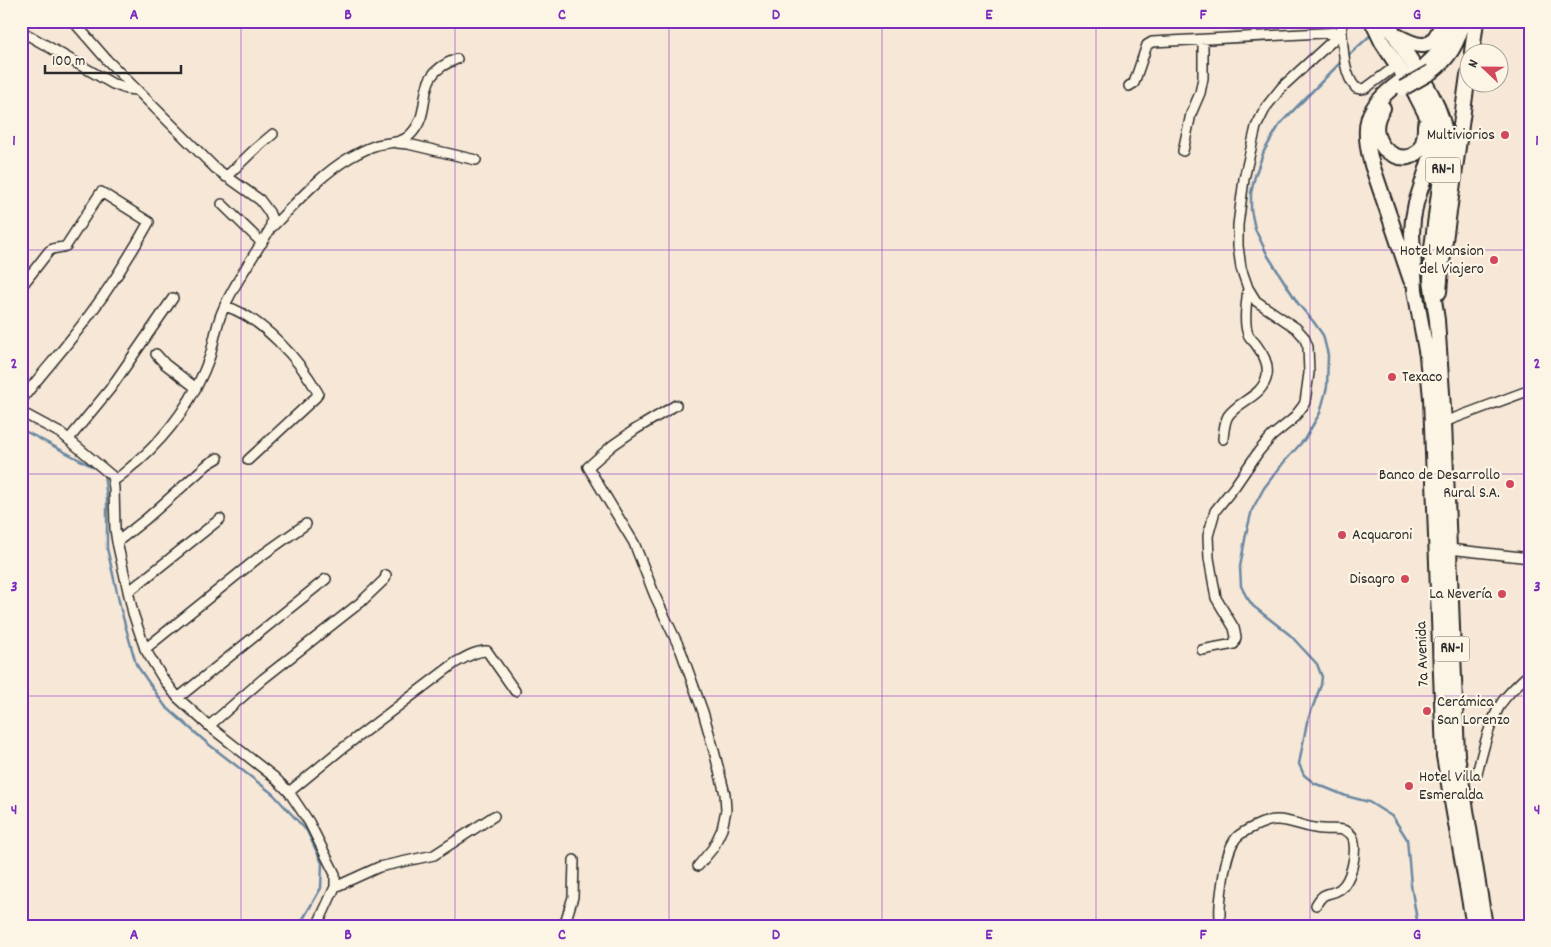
<svg xmlns="http://www.w3.org/2000/svg" width="1551" height="947" viewBox="0 0 1551 947" font-family="Dekko,sans-serif">
<style>
.lines{fill:none;stroke-linecap:round;stroke-linejoin:round}
.stream{stroke:#6988a1;stroke-width:2.5}
.minor-casing{stroke:#2b2b2b;stroke-width:12}
.primary-casing{stroke:#2b2b2b;stroke-width:18}
.minor{stroke:#fcf5e5;stroke-width:9}
.primary{stroke:#fcf5e5;stroke-width:14}
.primary-bridge-casing{stroke:#2b2b2b;stroke-width:18;stroke-linecap:butt}
.primary-bridge{stroke:#fcf5e5;stroke-width:14}
.grid{fill:none;stroke:#7b2cbf;stroke-width:1;stroke-opacity:0.55}
.poi-dot{fill:#d1495b;stroke:#fcf5e5;stroke-width:2}
.labels{text-anchor:middle;dominant-baseline:central;stroke-width:4.5;stroke-linejoin:round;paint-order:stroke}
.shield{fill:#fcf5e5;stroke:#6a6863;stroke-width:1}
.shield-label{font-size:15px;font-weight:bold;fill:#2b2b2b}
.poi-label{font-size:16px;fill:#2b2b2b;stroke:#fcf5e5;text-anchor:end}
.street-label{font-size:16px;fill:#2b2b2b;stroke:#fcf5e5}
.neatline{fill:none;stroke:#7b2cbf;stroke-width:2}
.grid-label{font-size:16px;text-anchor:middle;font-weight:bold;fill:#7b2cbf}
</style>
<rect width="100%" height="100%" fill="#f7e7d7"/>
<filter id="ink" filterUnits="userSpaceOnUse"><feTurbulence type="fractalNoise" baseFrequency=".02" numOctaves="2"/><feDisplacementMap in="SourceGraphic" scale="10" xChannelSelector="R" yChannelSelector="G"/><feConvolveMatrix kernelMatrix="1 2 1 2 8 2 1 2 1" color-interpolation-filters="sRGB"/></filter>
<g filter="url(#ink)">
<g class="lines">
<path class="stream" d="M1350 54 1373 33
M1339 64 1280 124 1264 151 1255 176 1251 193V210L1255 229 1268 256 1299 305 1313 321 1323 335 1328 355 1327 387 1320 413 1304 440 1284 462 1264 488 1252 510 1246 534 1240 567 1241 586 1246 596 1253 606 1290 635 1317 664 1322 677 1321 685 1307 722 1299 764 1304 775 1314 783 1346 796 1369 802 1393 817 1407 839 1411 885 1418 926
M21 429 97 469
M104 473 107 499V548L121 610 136 664 165 706 207 743 273 794 307 831 322 863 321 888 299 926"/>
<defs>
<path id="minor" d="M73 21 107 60 215 168 260 200 269 212 272 219 270 229C254 256 234 283 222 312 216 326 214 342 210 356 195 398 170 433 137 462 129 468 122 476 113 481
M1341 21C1343 40 1342 74 1356 88L1361 89 1366 88 1397 65
M21 31 113 84 127 89 136 90
M1129 86 1134 83 1147 45 1152 42 1342 32
M397 143 408 144 476 160
M1183 151 1191 114 1200 93 1203 78V40
M226 177 254 150 273 134
M222 204 262 243
M272 227C296 203 320 175 349 158 358 153 367 148 377 145 388 142 401 144 410 135 437 108 409 76 457 59
M21 287 49 251C55 246 60 249 66 246L101 192 149 222C125 265 98 306 67 344 52 363 35 381 21 401
M225 306C261 317 300 360 318 393L316 397 248 460
M156 354 165 364 196 388
M676 405 636 429 613 445 588 467 634 543 655 596 681 651 703 712 713 747 725 794 726 810 722 829 713 848 698 866
M21 412 62 434 112 476 114 488 115 529 117 542 133 613 145 649 162 677 178 698 209 726 274 777 289 792 309 822 335 874V887L317 926
M1439 422H1444L1530 390
M69 439 110 389 173 298
M1223 439C1224 431 1224 423 1228 416 1239 400 1263 397 1267 375 1269 362 1262 353 1255 343 1253 341 1249 337 1248 334 1243 322 1247 300 1248 288
M117 542 146 519 208 464 218 458
M1449 549 1530 558
M128 592 220 519
M145 649 258 558 306 524
M1202 650 1234 644 1236 637 1234 628 1216 598 1209 558 1208 536 1215 511 1235 486 1259 451 1272 436 1293 419 1303 406 1305 402 1309 373 1308 347 1304 337 1296 328 1256 301 1248 288 1241 268 1238 246V225L1244 179 1256 127 1266 107 1282 87 1342 32
M178 698 326 579
M209 726 263 679 361 602 385 579 386 575
M1456 777 1477 774C1483 750 1489 723 1502 702 1510 691 1520 682 1530 673
M289 792 339 751 455 663C464 658 477 650 487 651L515 691
M335 887 379 867 434 855 494 816
M564 926 573 897 574 860
M1221 926C1218 911 1221 895 1223 880 1225 867 1228 847 1237 837 1243 831 1266 820 1275 820 1291 819 1307 829 1323 829 1331 830 1339 828 1346 831 1351 833 1354 838 1354 843 1356 856 1351 881 1340 889 1328 897 1325 889 1316 905"/>
<path id="primary" d="M1372 21 1382 42 1414 91 1433 128 1435 138 1433 150 1416 203 1413 219 1412 234 1415 290 1427 356 1431 398 1444 756 1474 926
M1387 21C1407 60 1440 94 1446 138L1432 248 1431 280 1437 320 1444 422 1457 755 1485 926
M1395 35C1421 49 1432 52 1443 21
M1472 52 1476 21
M1426 65C1440 52 1450 41 1453 21
M1431 72C1449 58 1458 43 1463 21
M1400 82C1365 107 1361 125 1372 165L1411 280
M1383 108C1354 150 1427 186 1425 125
M1439 292 1441 269 1468 75"/>
</defs>
<use href="#minor" class="minor-casing"/>
<use href="#primary" class="primary-casing"/>
<use href="#minor" class="minor"/>
<use href="#primary" class="primary"/>
<defs>
<path id="primary-bridge" d="M1403 88 1431 72"/>
</defs>
<use href="#primary-bridge" class="primary-bridge-casing"/>
<use href="#primary-bridge" class="primary-bridge"/>
</g>
</g>
<path class="grid" d="M241 21V926M455 21V926M669 21V926M882 21V926M1096 21V926M1310 21V926M21 250H1530M21 474H1530M21 696H1530"/>
<g class="poi-dot">
<circle cx="1505" cy="135" r="5"/>
<circle cx="1494" cy="260" r="5"/>
<circle cx="1392" cy="377" r="5"/>
<circle cx="1510" cy="484" r="5"/>
<circle cx="1342" cy="535" r="5"/>
<circle cx="1405" cy="579" r="5"/>
<circle cx="1502" cy="594" r="5"/>
<circle cx="1427" cy="711" r="5"/>
<circle cx="1409" cy="786" r="5"/>
</g>
<g class="labels">
<g class="shield">
<rect x="1425.5" y="157.5" width="35" height="25" rx="4"/>
<rect x="1434.5" y="636.5" width="35" height="25" rx="4"/>
</g>
<g class="shield-label">
<text x="1443" y="170">RN-1</text>
<text x="1452" y="649">RN-1</text>
</g>
<g class="poi-label">
<text x="1495" y="135">Multiviorios</text>
<text x="1484" y="251">Hotel Mansion<tspan x="1484" dy="18">del Viajero</tspan></text>
<text x="1402" y="377" text-anchor="start">Texaco</text>
<text x="1500" y="475">Banco de Desarrollo<tspan x="1500" dy="18">Rural S.A.</tspan></text>
<text x="1352" y="535" text-anchor="start">Acquaroni</text>
<text x="1395" y="579">Disagro</text>
<text x="1492" y="594">La Nevería</text>
<text x="1437" y="702" text-anchor="start">Cerámica<tspan x="1437" dy="18">San Lorenzo</tspan></text>
<text x="1419" y="777" text-anchor="start">Hotel Villa<tspan x="1419" dy="18">Esmeralda</tspan></text>
</g>
<g class="street-label">
<text transform="translate(1423 654) rotate(-92)">7a Avenida</text>
</g>
</g>
<rect width="1551" height="947" fill="none" stroke="#fcf5e5" stroke-width="55"/>
<g transform="translate(1484 68) rotate(292)"><circle r="24" fill="#fcf5e5" stroke="#a8a49b"/>
<path d="M0-4L9 19L0 12L-9 19Z" fill="#d1495b"/>
<text y="-8" font-size="14" font-weight="bold" text-anchor="middle" fill="#2b2b2b">N</text>
</g>
<path d="M45 65v8h136v-8" fill="none" stroke="#2b2b2b" stroke-width="2.5"/>
<text x="52" y="65" font-size="15" fill="#2b2b2b" stroke="#fcf5e5" stroke-width="4" paint-order="stroke">100 m</text>
<rect x="28" y="28" width="1496" height="892" class="neatline"/>
<g class="grid-label">
<text x="134" y="19">A</text>
<text x="348" y="19">B</text>
<text x="562" y="19">C</text>
<text x="776" y="19">D</text>
<text x="989" y="19">E</text>
<text x="1203" y="19">F</text>
<text x="1417" y="19">G</text>
<text x="14" y="145">1</text>
<text x="1537" y="145">1</text>
<text x="14" y="368">2</text>
<text x="1537" y="368">2</text>
<text x="14" y="591">3</text>
<text x="1537" y="591">3</text>
<text x="14" y="814">4</text>
<text x="1537" y="814">4</text>
<text x="134" y="939">A</text>
<text x="348" y="939">B</text>
<text x="562" y="939">C</text>
<text x="776" y="939">D</text>
<text x="989" y="939">E</text>
<text x="1203" y="939">F</text>
<text x="1417" y="939">G</text>
</g>
</svg>
